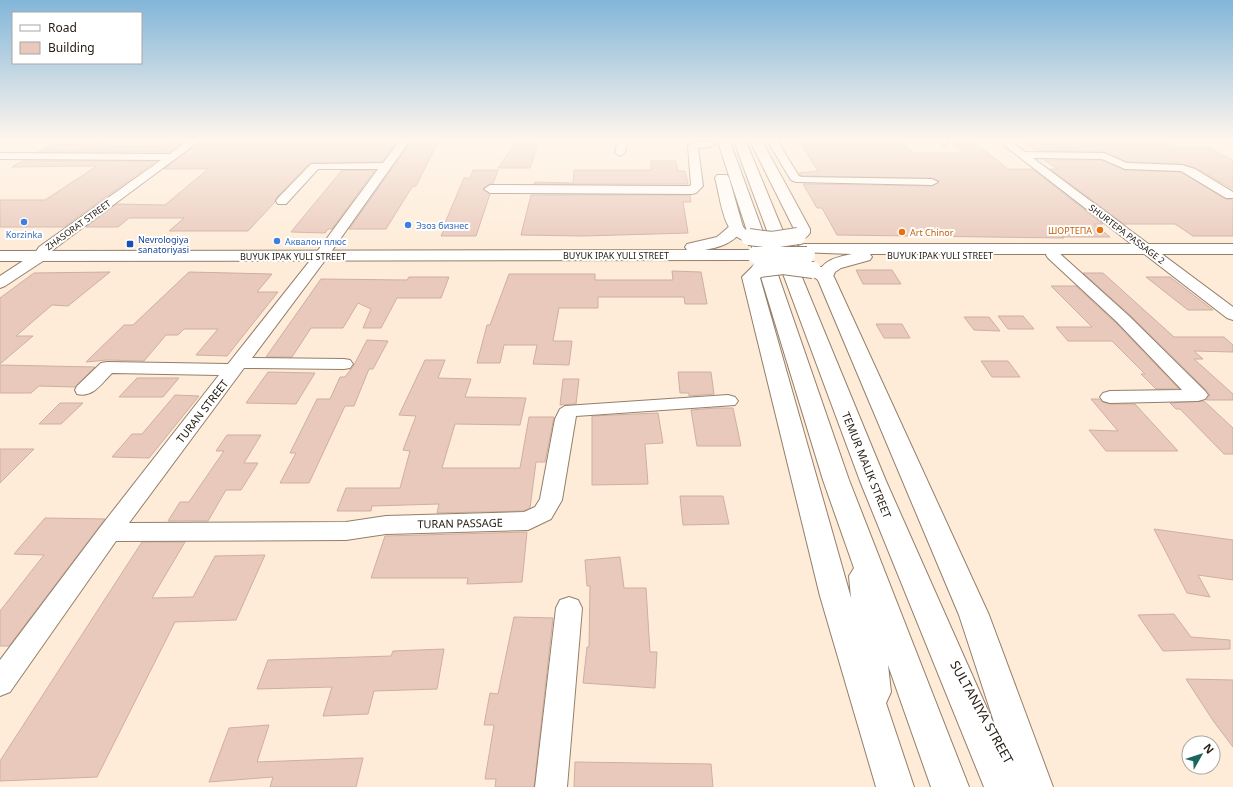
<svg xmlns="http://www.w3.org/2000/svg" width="1233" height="787" viewBox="0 0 1233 787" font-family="'Noto Sans',sans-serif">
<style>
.building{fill:#e9c9bc;stroke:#ceafa2}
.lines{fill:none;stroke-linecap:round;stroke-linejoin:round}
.minor-casing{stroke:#947f69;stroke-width:2}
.major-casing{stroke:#947f69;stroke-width:2}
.highway-casing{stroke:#947f69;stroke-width:2}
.minor{fill:#fff;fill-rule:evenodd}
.major{fill:#fff;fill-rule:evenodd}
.highway{fill:#fff;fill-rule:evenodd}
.major-bridge-casing{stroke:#947f69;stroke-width:18;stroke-linecap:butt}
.highway-bridge-casing{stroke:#947f69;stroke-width:18;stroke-linecap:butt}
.major-bridge{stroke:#fff;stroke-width:16}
.highway-bridge{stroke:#fff;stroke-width:16}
.shop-dot{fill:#3f7fe0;stroke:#fff;stroke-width:1.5}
.food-dot{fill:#e8710a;stroke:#fff;stroke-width:1.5}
.transit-dot{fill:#1a4fb4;stroke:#fff;stroke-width:1.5}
.labels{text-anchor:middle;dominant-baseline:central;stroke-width:4;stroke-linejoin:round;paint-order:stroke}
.far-street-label{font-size:9px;fill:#282017;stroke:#fff}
.far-shop-label{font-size:9px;fill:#366cbe;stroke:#fff;text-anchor:start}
.far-food-label{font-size:9px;fill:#c56008;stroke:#fff;text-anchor:end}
.far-transit-label{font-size:9px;fill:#164399;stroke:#fff;text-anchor:start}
.street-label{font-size:11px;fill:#282017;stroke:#fff}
.near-street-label{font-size:13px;fill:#282017;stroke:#fff}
</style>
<rect width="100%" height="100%" fill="#feecd8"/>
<path class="building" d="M173 139H187L170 152H38L50 145 116 143 112 146 165 145Z
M203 139H395L393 142H397L382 162 310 163 277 197 275 202 248 231H169L184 218H129L118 227H86L116 204 165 205 208 169H164Z
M518 139H540L530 168H498Z
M798 139H900L913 153H964L949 139H971L1008 169H1032L1103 224H1094L1110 237H1062L1064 238 837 235 822 208H817L803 184 932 186 939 181 932 178 802 176 799 173 818 171Z
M1021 139 1159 140 1173 147H1207L1233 160V189L1196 168 1182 164 1127 162 1104 152 1037 151Z
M411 142H438L416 186 412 187 386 229H349Z
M1044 160H1102L1125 170 1181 172 1225 199 1233 200V236H1193L1175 224H1124L1050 169H1058Z
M22 161H156L64 227H0V200H45L97 166 12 167Z
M651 161H676L678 171H685L688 184H534L535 182 573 183 574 170H651Z
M342 170H375L332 229H328L325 233 291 232Z
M473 170H498L493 184H489L483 189 490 194 476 236H441L444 230H442L464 178H470Z
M531 195H690L691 202H683L688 233 583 236 521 235Z
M856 270H892L901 284H863Z
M672 271 701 272 707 304H685L684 297H598V308H559L553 341H572L569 365 533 364 537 345H504L500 363H477L487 325H490L509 274H595V280H673Z
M110 272 68 306 52 305 16 336H33L0 364V298L34 273Z
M189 272 272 274 257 292H278L227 356 196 355 218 329H184L178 335H166L144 361 107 360 86 362 124 325H133Z
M1083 273H1103L1174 337H1224L1233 345V352L1194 351 1203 359H1194L1233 394V400H1206L1210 395 1206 390 1130 315Z
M409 277H449L441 298H397L381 328H363L371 309 358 303 343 328H311L292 357H266L321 279 407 280Z
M1146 277H1170L1213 310H1188Z
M1051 286H1076L1116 323 1179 389H1156L1141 374H1145L1112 341H1068L1056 327H1092Z
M998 316H1023L1034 329H1008Z
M964 317H989L1000 331 974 330Z
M876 324H902L910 338H884Z
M367 340 388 341 373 369H369L354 406H345L309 483H280L296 453H290L317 399H330L340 377H345L354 365Z
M425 360H445L438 378 471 379 465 397 526 398 520 425 455 424 442 468H520L529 417H554L545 462H536L530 508 524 511 437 513 439 504 372 506 371 511H337L346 488H400L410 451 403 450 416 416 399 415Z
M981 361H1008L1020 377H992Z
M0 365 95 367 75 387 39 386 31 393H0Z
M268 372 315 373 296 404 246 403Z
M678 372H711L714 394 689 396V393H680Z
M137 378H179L163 397H119Z
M563 379H579L576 404 560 405Z
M175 395 199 396 149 458 112 457 132 434H142Z
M1091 399H1099L1103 402 1110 404H1135L1178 451H1106L1089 430 1118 431Z
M1204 401 1233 428V454H1224L1180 409H1176L1170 403Z
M60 403H83L61 424H39Z
M716 408H733L741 446H697L691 410Z
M658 413 663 443 645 444 648 484 592 485V416Z
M227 435H261L244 463H258L241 490H226L208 521H168L180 502H189L224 451H216Z
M0 449H34L0 483Z
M680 496H723L729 524 683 525Z
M45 518 105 519 9 646H0V611L44 555 14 554Z
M1154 529 1233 540V580L1198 575 1210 597 1187 593Z
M527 532 522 582 467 584 468 578H371L385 536Z
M142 542H185L152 598 193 597 215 556 265 555 236 620 175 622 97 777 0 781V761Z
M620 557 624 588H646L650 652H657L655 688 583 683 587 647H589L590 586H587L585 560Z
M1174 614 1191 637 1230 640V649L1163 651 1138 615Z
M514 617 553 618 534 787H495L496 779H485L494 725H484L490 693 498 694Z
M444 649 437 689 374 691 368 714 323 716 332 687 257 689 268 660 391 656 393 651Z
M1186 679 1233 680V747L1214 722Z
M269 725 257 762 363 758 356 787H270L273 777 209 782 229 728Z
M575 762 711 764 713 787H574Z"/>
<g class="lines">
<defs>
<path id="minor" d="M190 139H202L50 252 46 259 5 286 0 288V276L35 253 39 247 161 160 0 159V153L170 154Z
M401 139H411L326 259 252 358 344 359 350 360 353 364 350 368 344 369 244 368 129 523 346 522 386 516 524 512 535 507 540 499 555 419 560 409 565 406 728 395 735 397 738 401 735 405 576 416 562 500 551 519 528 530 386 534 346 540 116 541 10 692 0 696V660L101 526 219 375 112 373C102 383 93 398 77 394L75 390 77 386 101 363 107 362 228 364 316 253 378 169H318L286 204H278L276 201 278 198 311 164 383 163Z
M618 139H628L625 153 620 156 615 153Z
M769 139H779L778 142 799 176 802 177 932 179 938 182 932 185 796 182 791 180 768 142Z
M934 139H946L949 143 944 146Z
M996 139H1008L1025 152 1104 153 1127 163 1182 165 1195 169 1233 192V198H1226L1181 171 1125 169 1102 159 1033 158 1233 307V320L1227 318Z
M698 141H710L715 144 710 147 698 148 703 186 696 193 692 194 490 193 484 189 490 185 689 186 691 185 688 146Z
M1053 251 1058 252 1129 316 1205 391 1208 395 1205 399 1198 401 1110 403 1103 401 1100 397 1103 393 1110 391 1182 390 1117 322 1048 258 1046 255 1048 252Z
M569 597 578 600 582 608 567 787H535L556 608 560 600Z"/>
<path id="major" d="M736 223 741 225 744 228C734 243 721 247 704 250H755L761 252 763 255 761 258 755 260 0 261V251L687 250 685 247 687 244 717 237 731 225Z
M804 244H1233V254H870L872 257 870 260 841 268 835 272 831 281 825 282 819 281 816 277C822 260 837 257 852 254L798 252 796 249 798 246Z"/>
<path id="highway" d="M717 139H729L767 243 849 480 969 787H931L888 665 891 692 886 703 914 787H876L820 596 742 277 754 265H758L750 241C723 241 721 199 715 178L717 175H727L729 178 743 227 747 231ZM761 277 823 480 854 568 849 576 851 598 760 278Z
M733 139H745L886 481 997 731 959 615 818 280 804 270 807 266C817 264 828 269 834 277L989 615 1053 787H984L860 481Z
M749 139H761L810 229V233C805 240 800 241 792 239L790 236 794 229Z"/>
</defs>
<use href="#minor" class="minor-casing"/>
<use href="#major" class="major-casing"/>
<use href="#highway" class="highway-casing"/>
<use href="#minor" class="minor"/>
<use href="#major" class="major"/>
<use href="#highway" class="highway"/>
<defs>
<path id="major-bridge" d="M755 255H807"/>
<path id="highway-bridge" d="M749 237 772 240 798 236
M760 269 783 266 813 270"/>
</defs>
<use href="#major-bridge" class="major-bridge-casing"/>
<use href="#highway-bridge" class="highway-bridge-casing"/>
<use href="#major-bridge" class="major-bridge"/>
<use href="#highway-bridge" class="highway-bridge"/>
</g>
<linearGradient id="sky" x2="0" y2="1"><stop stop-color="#82b6d9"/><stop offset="0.56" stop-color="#fff6ed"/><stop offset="1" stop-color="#fff6ed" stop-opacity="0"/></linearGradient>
<rect width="1233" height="249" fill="url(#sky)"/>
<g class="shop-dot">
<circle cx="24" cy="222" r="4"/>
<circle cx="408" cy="225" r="4"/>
<circle cx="277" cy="241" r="4"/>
</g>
<g class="food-dot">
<circle cx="1100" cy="230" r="4"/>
<circle cx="902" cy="232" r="4"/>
</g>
<rect class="transit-dot" x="126" y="240" width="8" height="8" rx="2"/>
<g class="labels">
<g class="far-street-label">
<text transform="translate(78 225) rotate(-36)">ZHASORAT STREET</text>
<text transform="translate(1127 234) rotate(37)">SHURTEPA PASSAGE 2</text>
<text x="616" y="255">BUYUK IPAK YULI STREET</text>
<text x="940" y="255">BUYUK IPAK YULI STREET</text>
<text x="293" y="256">BUYUK IPAK YULI STREET</text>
</g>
<g class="far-shop-label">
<text x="416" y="225">Эзоз бизнес</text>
<text x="24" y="234" text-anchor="middle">Korzinka</text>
<text x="285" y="241">Аквалон плюс</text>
</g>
<g class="far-food-label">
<text x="1092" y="230">ШОРТЕПА</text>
<text x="910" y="232" text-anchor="start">Art Chinor</text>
</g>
<g class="far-transit-label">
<text x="138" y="239">Nevrologiya<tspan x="138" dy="10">sanatoriyasi</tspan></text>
</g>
<g class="street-label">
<text transform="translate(202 411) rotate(-52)">TURAN STREET</text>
<text transform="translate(867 465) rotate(68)">TEMUR MALIK STREET</text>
<text transform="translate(460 523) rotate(-1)">TURAN PASSAGE</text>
</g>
<g class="near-street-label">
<text transform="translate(982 712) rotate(61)">SULTАNIYA STREET</text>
</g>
</g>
<rect x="12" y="12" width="130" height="52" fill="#ffffff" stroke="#a9a6a2"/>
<rect x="20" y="25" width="20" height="6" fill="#ffffff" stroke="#a9a6a2"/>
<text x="48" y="32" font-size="12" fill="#282017">Road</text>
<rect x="20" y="42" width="20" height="12" fill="#e9c9bc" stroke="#a9a6a2"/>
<text x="48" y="52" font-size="12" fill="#282017">Building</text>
<g transform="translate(1201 755) rotate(51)"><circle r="19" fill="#ffffff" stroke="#a9a6a2"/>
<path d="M0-3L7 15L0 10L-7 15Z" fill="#1b6660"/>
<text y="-6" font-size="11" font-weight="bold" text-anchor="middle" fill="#282017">N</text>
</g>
</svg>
